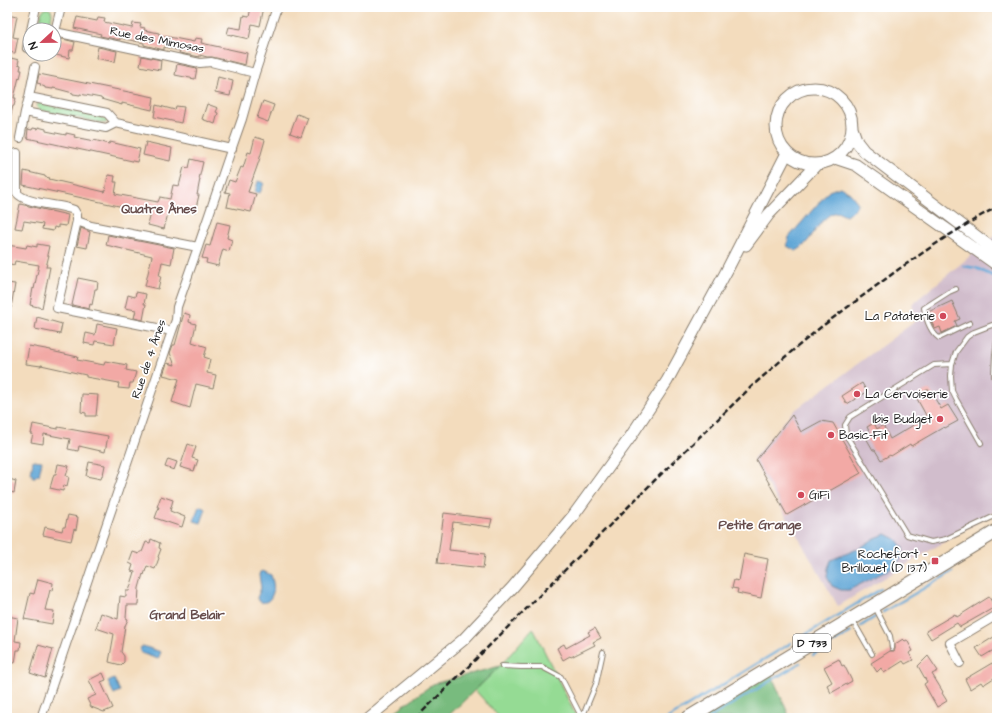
<svg xmlns="http://www.w3.org/2000/svg" width="1004" height="725" viewBox="0 0 1004 725" font-family="'Architects Daughter',sans-serif">
<style>
.industrial{fill:#d1bdcc}
.green{fill:#95db94;stroke:#587c58}
.forest{fill:#78bb7e;stroke:#4a6c4d}
.water{fill:#62a7d7;stroke:#3f627a}
.lines{fill:none;stroke-linecap:round;stroke-linejoin:round}
.stream{stroke:#62a7d7;stroke-width:2.5}
.building{fill:#f2a9a5}
.lane-casing{stroke:#887c6c;stroke-width:6}
.street-casing{stroke:#887c6c;stroke-width:10}
.secondary-casing{stroke:#887c6c;stroke-width:13}
.primary-casing{stroke:#887c6c;stroke-width:15}
.lane{stroke:#fff;stroke-width:4}
.street{stroke:#fff;stroke-width:8}
.secondary{stroke:#fff;stroke-width:11}
.primary{stroke:#fff;stroke-width:13}
.rail{stroke:#1c1c1c;stroke-width:2.5;stroke-dasharray:6 3;stroke-linecap:butt}
.poi-dot{fill:#d1495b;stroke:#fff;stroke-width:1.5}
.labels{text-anchor:middle;dominant-baseline:central;stroke-width:3.5;stroke-linejoin:round;paint-order:stroke}
.shield{fill:#fff;stroke:#606060;stroke-width:1}
.shield-label{font-size:11px;font-weight:bold;fill:#1c1c1c}
.street-label{font-size:12px;fill:#1c1c1c;stroke:#fff}
.poi-label{font-size:12px;fill:#1c1c1c;stroke:#fff;text-anchor:end}
.neighbourhood-label{font-size:13px;font-weight:bold;fill:#674d4c;stroke:#fff}
</style>
<rect width="100%" height="100%" fill="#fff"/>
<filter id="ink" filterUnits="userSpaceOnUse"><feTurbulence type="fractalNoise" baseFrequency=".025" numOctaves="2"/><feDisplacementMap in="SourceGraphic" scale="8" xChannelSelector="R" yChannelSelector="G"/><feConvolveMatrix kernelMatrix="1 2 1 2 8 2 1 2 1" color-interpolation-filters="sRGB"/></filter>
<filter id="wash" filterUnits="userSpaceOnUse"><feTurbulence type="fractalNoise" baseFrequency=".012" numOctaves="4" result="noise"/><feDisplacementMap in="SourceGraphic" scale="16" xChannelSelector="R" yChannelSelector="G"/><feGaussianBlur stdDeviation="0.9" result="paint"/><feColorMatrix in="noise" values="0 0 0 0 0 0 0 0 0 0 0 0 0 0 0 0 0 1.4 0 .05"/><feComposite in="paint" operator="in"/></filter>
<g filter="url(#wash)">
<rect width="100%" height="100%" fill="#f3dcbd"/>
<path class="industrial" d="M997 234V510L838 606 753 459 791 413 917 320 912 304Z"/>
<path class="green" d="M47 8 51 10 52 14 49 30H38L42 11Z
M39 103 104 118 106 119 107 122 105 123H103L39 110 37 107V105Z
M533 628 577 718H500L475 690 500 666Z"/>
<path class="forest" d="M500 666 446 718H386L433 684Z
M769 669 790 718H688Z"/>
<path class="water" d="M258 181 264 183 260 193 255 192Z
M840 187 850 193 858 203 855 209 846 216 837 212C834 213 830 214 828 216 815 225 810 245 796 251L787 246 789 237 829 191Z
M33 460 42 461 39 475H37L35 477H33L32 474H31Z
M199 506 206 509 201 523 194 521Z
M886 534 896 539 903 548 902 557 894 567 849 590H841L832 586 827 577 828 568 831 560 860 548 875 538Z
M263 571 271 575C273 581 275 589 272 595 270 602 261 606 257 598L261 588 259 575 260 572Z
M143 646 161 652 158 659 141 653 140 651V648Z
M114 679 120 691 114 694 108 682Z"/>
<g class="lines">
<path class="stream" d="M963 266 976 268 997 278
M883 612 952 572
M861 626 875 617
M800 638 881 589
M813 655 851 632
M668 718 791 643
M709 718 800 663"/>
</g>
<g id="blocks">
<path class="building" d="M251 7H264L260 26 252 24 249 39 227 34 229 27 241 29 243 16 249 17Z
M7 14 17 16 13 37 18 38 15 53 7 52Z
M77 17 97 21 98 17 105 18 104 22 132 28 133 23 141 24 140 27 145 28 144 30 159 33V35L194 42 195 38 202 39 201 43 247 53 245 65 212 57H207L200 55V57L179 53 180 51 164 47V50L144 45V43L120 38V40L100 36 101 34 74 28Z
M63 39 75 42 73 50H70L69 58 56 55 59 42Z
M98 47 117 51 115 62 96 58Z
M142 56 161 60 160 70 140 66Z
M11 58 19 60 18 64 21 65 20 70H22L20 78 19 77 14 98H16L14 106H13L10 118 7 117V75Z
M177 64 197 68 195 79 175 75Z
M39 74 154 97 152 110 122 103V105L101 99V98L80 94V95L73 94V93L58 89 53 88V89L45 88V87L40 85 41 84 37 83Z
M218 77 233 81 230 96 215 93Z
M263 101 274 105 268 122 257 118Z
M207 104 218 108 216 112 218 113 215 124 202 119Z
M156 105 175 110 176 106 184 107 181 123 154 117Z
M297 114 308 118 301 137 290 133Z
M38 127 46 129V131L66 135V133L75 135 74 137 94 141V140L109 144 110 142 140 149 137 162 27 138 28 129 32 130 33 128 38 129Z
M255 137 265 140 259 161 248 192 256 194 251 212 227 207 230 193 225 192 229 180 235 182 241 167 243 168 248 152 251 153Z
M146 142 172 148 170 161 143 155Z
M191 159 203 162 199 179H200L197 195H199L195 212 170 206 164 229 148 225 151 213 23 185 24 171 45 176V177L50 178 49 179 105 192 108 175 115 176 114 182H117L115 194 158 202 160 197 170 199 173 185 179 186 184 167 189 168Z
M20 204 68 215 66 226 58 225V228L54 227 53 231 42 229 43 224 24 221 22 229 15 228Z
M217 222 230 225 227 238 232 240 229 251 223 249 218 266 206 263 207 259 202 258 206 245 210 246Z
M81 228 90 232 87 248 77 246Z
M108 235 174 248 171 264 162 262 159 276H161L158 289 145 286 152 256 106 245Z
M37 244 49 246 47 255H49L46 267H50L42 308 30 305 33 288 34 289 39 265 15 261 14 265 7 263V245L26 248 27 245 37 247Z
M78 278 98 282 97 289H95L92 305 90 304 89 309 72 305Z
M7 283 15 284 11 308H7Z
M136 292 146 294 144 304H146L143 320 134 318 136 310 125 308 128 295 135 297Z
M952 301 960 319 955 321 957 326 942 333 940 327 935 329 932 323 928 312Z
M184 313 190 315 189 322 196 324 192 342 207 347 204 357 210 359 207 373 216 375 213 388 196 384 190 408 172 402 179 379 163 375 167 363 175 365 170 353 173 345H175Z
M37 317 62 324 60 334 35 329Z
M97 324 117 328 114 344 95 341 94 345 84 343 86 333 95 335Z
M29 346 51 350V351L78 357 77 360 104 365 105 361 127 365 126 370 136 372 133 383H130L129 389 118 388 119 383 86 377V375L41 365V366L26 364Z
M862 383 867 392 847 404 842 396Z
M927 390H930L941 409 948 405 958 421 945 428 944 427 911 446 910 444 891 456 890 455 881 460 875 450H873L865 436 870 433 867 427 874 423 877 429 883 425 890 439 927 417 916 397Z
M82 394 98 395 96 416H86V413L81 412Z
M792 415 801 432 821 421 833 423 861 473 787 515 756 460Z
M33 424 58 429V427L108 436 105 452 79 446 78 451 68 449 70 439 44 434 43 444 31 442 33 434H31Z
M188 444 196 447 192 458 198 460 194 471 180 467Z
M168 459 177 462 174 470 165 467Z
M89 462 105 465 103 475H102L101 479 86 476Z
M58 464 69 466 66 476 69 477 67 486 64 485 63 491 50 488 54 474H56Z
M9 479 16 481 14 493 7 491Z
M161 496 173 500 170 511 185 517 182 527 155 518 159 507H157Z
M444 513 492 519 490 527 453 522 449 550 485 554 483 568 437 563Z
M68 515 78 517 76 530 74 529 71 541 43 535 45 527 62 531 63 527H65Z
M151 539 160 543 159 548 161 549 158 557 159 558 155 569 147 566 144 575 143 574 139 588 138 605H127L126 618 128 619 125 626 121 652 124 656V662L121 665 109 662 114 634 96 628 101 613 118 619 120 596 126 597V591H129L135 572 131 571 133 565 129 563 133 552 139 554 140 552H142L146 542 150 543Z
M744 554 768 559 761 598 737 593 738 589 732 588 734 580 739 581Z
M38 579 53 583 52 591 50 590 45 610 54 611 52 624 24 619 30 593 34 594Z
M989 597 995 607 960 627 957 623 931 639 926 631 955 614 957 617Z
M7 616 18 618 15 641 21 642 20 650H17L15 663 7 662Z
M595 628 601 638 593 642 595 645 571 657 570 656 563 660 557 648 564 644 566 648 590 635 588 632Z
M997 635V648L982 657 976 648Z
M903 639 905 641 907 640 913 651 909 653 913 660 905 664 903 661 884 673 881 668 877 672 871 663 890 651H894L895 649V644Z
M38 645 53 649 45 678 30 673Z
M928 656 938 671 932 674 943 692 942 693 947 701 937 707 924 684 927 682 918 666Z
M839 659 842 666 844 665 852 681 831 693 827 685 832 682 824 667Z
M992 663 997 671V676L983 685 981 682 970 689 965 679Z
M103 673 106 680 101 682 113 708 104 712 91 707 87 699 96 695 89 680Z"/>
</g>
</g>
<g filter="url(#ink)">
<use href="#blocks" fill-opacity="0" stroke="#887c6c" stroke-width="1"/>
<g class="lines">
<defs>
<path id="lane" d="M956 289 949 292 924 308C926 319 930 332 939 338L970 323
M997 340 995 354 994 377 997 379
M952 364 934 365 850 417 845 425 846 435 907 535 931 542 946 539 997 515
M981 443 956 399 952 391 951 376 952 364 956 352 967 337 974 332 992 325 997 326
M875 607 890 636 892 648
M853 621 872 654
M502 666 521 667H542L561 677 582 718
M582 718 596 684 603 652"/>
<path id="street" d="M31 30 36 7
M55 32 200 63 211 62 255 73
M30 33 27 48 30 49
M54 36 61 7H60
M29 97 35 67
M116 123 106 128 25 112 29 97 107 113 116 123 232 149
M20 138 25 112
M17 153V193C24 202 48 204 59 206 64 207 69 208 74 210L77 215V221L91 226 198 247
M77 221 57 308 172 331
M960 663 950 643 997 615
M41 718 172 331 176 320 177 307 198 247 229 156 242 119 255 73 277 7"/>
<path id="secondary" d="M776 126a38 38 0 1 1 76 0a38 38 0 1 1-76 0Z
M852 128 857 142 864 151 997 252
M835 158 856 165 997 265
M746 245 769 214 817 164
M368 718 463 640 512 588 573 516 629 439 667 381 726 272 787 153"/>
<path id="primary" d="M688 718 997 531"/>
</defs>
<use href="#lane" class="lane-casing"/>
<use href="#street" class="street-casing"/>
<use href="#secondary" class="secondary-casing"/>
<use href="#primary" class="primary-casing"/>
<use href="#lane" class="lane"/>
<use href="#street" class="street"/>
<use href="#secondary" class="secondary"/>
<use href="#primary" class="primary"/>
<path class="rail" d="M416 718 476 659 654 481 751 387 785 357 821 327 899 269 943 239 982 215 997 207"/>
</g>
</g>
<g class="poi-dot">
<circle cx="943" cy="316" r="4"/>
<circle cx="857" cy="394" r="4"/>
<circle cx="940" cy="419" r="4"/>
<circle cx="831" cy="435" r="4"/>
<circle cx="801" cy="495" r="4"/>
<rect x="931" y="557" width="8" height="8" rx="2"/>
</g>
<g class="labels">
<rect class="shield" x="793" y="634" width="38" height="18" rx="3"/>
<g class="shield-label">
<text x="812" y="643">D 733</text>
</g>
<g class="street-label">
<text transform="translate(157 40) rotate(11)">Rue des Mimosas</text>
<text transform="translate(149 359) rotate(-71)">Rue de 4 Ânes</text>
</g>
<g class="poi-label">
<text x="935" y="316">La Pataterie</text>
<text x="865" y="394" text-anchor="start">La Cervoiserie</text>
<text x="932" y="419">Ibis Budget</text>
<text x="839" y="435" text-anchor="start">Basic-Fit</text>
<text x="809" y="495" text-anchor="start">GiFi</text>
<text x="927" y="554">Rochefort -<tspan x="927" dy="14">Brillouet (D 137)</tspan></text>
</g>
<g class="neighbourhood-label">
<text x="159" y="209">Quatre Ânes</text>
<text x="760" y="525">Petite Grange</text>
<text x="187" y="615">Grand Belair</text>
</g>
</g>
<rect width="1004" height="725" fill="none" stroke="#fff" stroke-width="24"/>
<g transform="translate(42 42) rotate(248)"><circle r="19" fill="#ffffff" stroke="#a4a4a4"/>
<path d="M0-3L7 15L0 10L-7 15Z" fill="#d1495b"/>
<text y="-6" font-size="11" font-weight="bold" text-anchor="middle" fill="#1c1c1c">N</text>
</g>
</svg>
